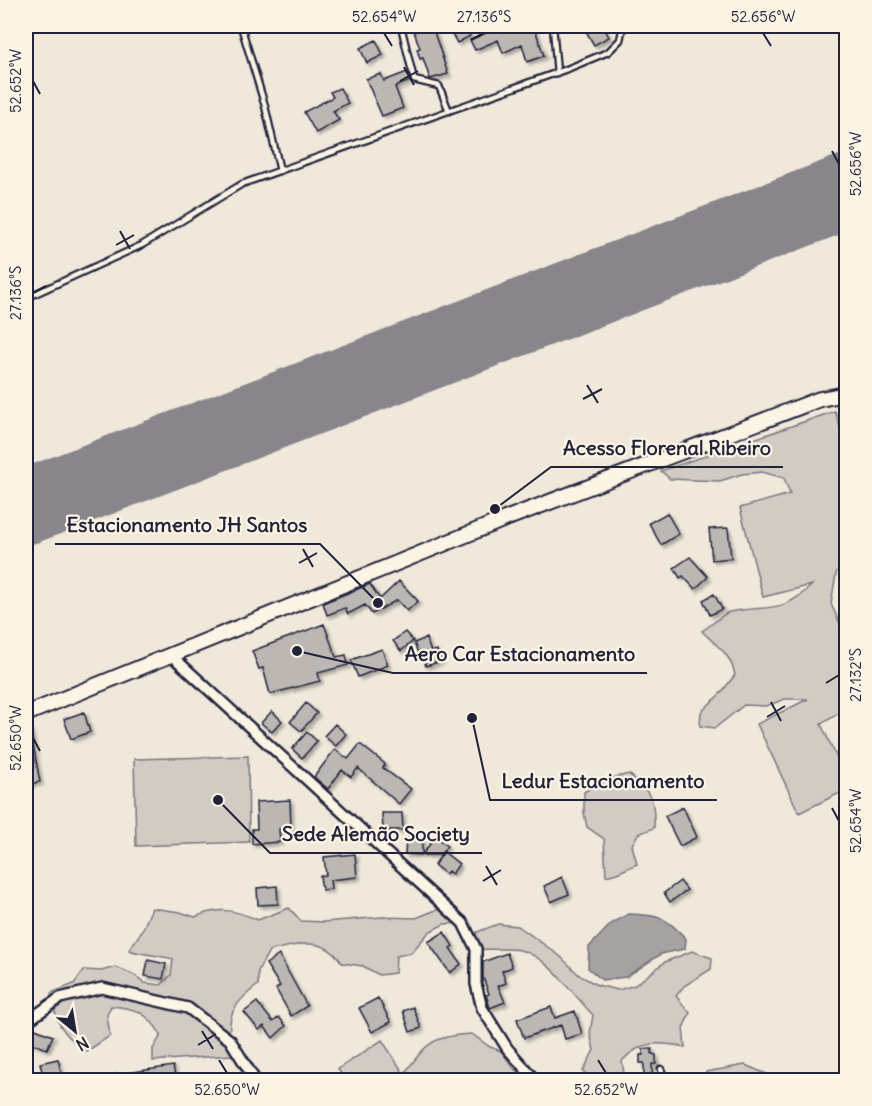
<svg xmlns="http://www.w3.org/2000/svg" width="872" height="1106" viewBox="0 0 872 1106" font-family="Delius,sans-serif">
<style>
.green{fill:#d1cbc3;stroke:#7a767f;stroke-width:1.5}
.water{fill:#a6a2a2;stroke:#716f79;stroke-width:1.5}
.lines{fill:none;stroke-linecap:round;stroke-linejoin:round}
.runway{stroke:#88858b;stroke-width:75}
.building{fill:#bcb7b3;stroke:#22223b;stroke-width:1.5;filter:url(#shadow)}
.lane-casing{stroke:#22223b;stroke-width:9}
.street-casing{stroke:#22223b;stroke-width:14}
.secondary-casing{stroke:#22223b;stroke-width:18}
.lane{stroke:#fcf5e5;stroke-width:4.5}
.street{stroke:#fcf5e5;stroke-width:9}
.secondary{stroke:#fcf5e5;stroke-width:14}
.ticks{fill:none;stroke:#22223b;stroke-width:2}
.leader{fill:none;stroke:#22223b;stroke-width:2}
.callout-dot{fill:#22223b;stroke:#fcf5e5;stroke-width:2}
.callout-label{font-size:20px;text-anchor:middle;font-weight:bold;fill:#22223b;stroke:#fcf5e5;stroke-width:4.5;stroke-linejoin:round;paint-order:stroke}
.neatline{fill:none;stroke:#22223b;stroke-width:2}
.ticks-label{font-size:15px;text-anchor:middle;fill:#22223b}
</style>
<defs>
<filter id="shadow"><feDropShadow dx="3" dy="3" stdDeviation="1.5" flood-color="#0004"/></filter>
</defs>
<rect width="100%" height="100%" fill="#efe8db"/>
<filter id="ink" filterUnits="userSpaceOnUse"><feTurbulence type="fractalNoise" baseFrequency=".0167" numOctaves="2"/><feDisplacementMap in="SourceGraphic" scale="12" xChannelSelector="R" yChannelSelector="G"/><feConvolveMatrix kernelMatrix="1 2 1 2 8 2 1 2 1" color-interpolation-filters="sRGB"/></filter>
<g filter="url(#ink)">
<path class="green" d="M835 411 843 437 846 464V556L836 574 831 604 846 637V709L821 724 846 777V790L799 813 757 724 808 699H785L766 706 744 705 715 728 700 726 701 712 721 693 735 675C730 652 717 647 702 631 709 627 723 614 729 612 767 604 780 616 812 585L763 597 740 508 790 494 784 478 762 472 742 474 720 481 670 479 661 471Z
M248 756 249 842 136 846 134 759Z
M629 774C651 794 655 797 654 828L638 834 632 845 637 864 617 873 606 876 604 839 587 827 584 813V792L603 780Z
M446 906 463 923 444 924 429 932 411 953 396 956 395 973 379 975 363 966 342 963C324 935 297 944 269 951L258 971V985C227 1008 228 1018 231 1055L153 1061V1049L161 1035C147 1012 136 1008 111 1006L107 1015 110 1036 87 1051C61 1034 56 1023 51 993L74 984 84 970 101 971 116 967 134 975 145 983 161 985 171 975 173 959C158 955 144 955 129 950L142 931 152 908 180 912 195 917C219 906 235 910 258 920L289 908 301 921 324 922 382 917 416 918Z
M498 924 518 926 560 956 579 975 597 985 618 990 635 985 665 962 692 951 712 958 711 969 684 986 676 996 690 1013 683 1028 685 1047C659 1042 641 1040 622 1061L625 1080H592L583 1071 594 1050 590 1033 593 1015C574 996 548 956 520 950 508 948 494 950 482 949L473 939 477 932Z
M472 1034 490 1047 501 1051 523 1080H345L338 1069 382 1040 404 1074C427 1043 431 1036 472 1034Z
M745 1065 781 1080H703L706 1072Z"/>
<path class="water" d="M628 914C658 915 666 916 686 939L685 949 661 954 626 977 602 980 588 968 589 947 611 924Z"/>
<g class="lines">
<path class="runway" d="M26 507 846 192"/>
</g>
<path class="building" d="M412 26H432L448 74 430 79 423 58 420 59 417 49 420 48Z
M459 26H465L470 36 457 43 450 30Z
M502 26H534L544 56 527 62 522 44 503 53 498 40 475 50 470 40Z
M583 26H603L609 37 594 45Z
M376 40 383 55 367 63 360 48Z
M407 72 410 81 395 87 403 108 382 116 366 79 381 74 384 81Z
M340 88 348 103 333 111 339 120 316 133 304 112 333 97 330 92Z
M667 513 679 534 661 545 649 523Z
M728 528 731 558 712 560 709 529Z
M690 557 708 577 695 589 683 576 680 578 674 568Z
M399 581 418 601 407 611 397 600 372 614 365 605 348 614 345 608 327 615 323 603 370 584 380 599Z
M714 594 722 609 710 615 703 600Z
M324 624 336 657 346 655 348 665 318 673 320 681 270 694 263 668 259 669 252 651Z
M405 632 413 641 401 651 393 641Z
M426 638 431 652 437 650 441 661 426 666 421 652 418 653 414 643Z
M382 649 388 665 358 677 351 660Z
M306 703 317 713 301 731 290 722Z
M272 711 282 721 272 732 261 723Z
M84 712 90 732 71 739 64 719Z
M335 724 346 734 336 746 324 736Z
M30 728 40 782 26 785V729Z
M307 732 317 741 302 758 292 749Z
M360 744 385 764 383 768 411 789 399 804 358 768 351 777 342 770 328 789 314 777 335 749 348 759Z
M290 800 291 828 279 829 280 842 252 844V829H257L256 802Z
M683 807 697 837 680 846 665 816Z
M382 813H402L403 830H383Z
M435 837 447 846 440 855H422Z
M406 838H422V855L405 854Z
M444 852 459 864 452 874 448 871 446 874 434 865Z
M355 854 357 877 330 880 331 889 322 890 320 876 326 875 324 857Z
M562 877 569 894 551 902 544 886Z
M680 881 687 890 670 902 664 893Z
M277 886 278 904 258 905 257 888Z
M444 932 453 946 450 948 461 964 450 973 428 942Z
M507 953 512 967 502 971 506 983 498 986 505 1002 490 1008 486 995 489 994 483 977V962Z
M279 955 307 1006 291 1016 276 989 280 986 266 964Z
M148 960 166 964 163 979 145 976Z
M378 998 391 1022 372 1032 359 1008Z
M257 1002 273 1022 279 1017 286 1026 273 1038 264 1026 259 1030 244 1012Z
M413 1007 421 1028 410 1032 403 1011Z
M551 1007 555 1018 575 1011 582 1034 565 1039 561 1025 524 1038 517 1019Z
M30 1027 53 1036 47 1049 26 1041Z
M643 1049H652V1054L656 1055V1064H652V1080H644V1063H640V1055H643Z
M58 1059 62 1076 44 1080 40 1063Z
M173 1066 176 1080H113V1075Z"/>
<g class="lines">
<defs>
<path id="lane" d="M241 26 265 106 280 171
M401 26 414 80 439 86 449 111
M553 26 557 73
M26 298 142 245 242 184 567 69 608 52 620 40 623 26
M26 1068 35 1080
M661 1069 665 1080"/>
<path id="street" d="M171 655 463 923 476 949V984L482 1008 507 1048 535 1080
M26 1022 60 998 102 988 188 1008 230 1040 255 1080"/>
<path id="secondary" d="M26 714 505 519 820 399 846 394"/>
</defs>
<use href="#lane" class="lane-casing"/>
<use href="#street" class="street-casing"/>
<use href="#secondary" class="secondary-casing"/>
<use href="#lane" class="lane"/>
<use href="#street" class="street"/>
<use href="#secondary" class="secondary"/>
</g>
</g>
<path class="ticks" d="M384 33 392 46M763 33 771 46M471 40 484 33M404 67 414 85M33 81 40 94M400 81 418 71M832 151 839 164M120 231 130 249M116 245 134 235M33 293 46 286M587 385 598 403M583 399 602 389M303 549 313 567M299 563 317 553M826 683 839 675M771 702 781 721M767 717 785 706M33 738 40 751M832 808 839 821M486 866 497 885M483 881 501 870M202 1031 213 1049M198 1045 216 1034M219 1060 227 1073M598 1060 606 1073"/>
<path class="leader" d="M495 509L551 467H783M378 603L320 544H55M297 651L393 673H647M472 718L490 800H717M218 800L270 853H482"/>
<g class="callout-dot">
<circle cx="495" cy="509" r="6"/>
<circle cx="378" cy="603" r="6"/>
<circle cx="297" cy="651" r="6"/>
<circle cx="472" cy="718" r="6"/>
<circle cx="218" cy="800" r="6"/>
</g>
<g class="callout-label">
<text x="667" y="455">Acesso Florenal Ribeiro</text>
<text x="187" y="532">Estacionamento JH Santos</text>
<text x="520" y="661">Aero Car Estacionamento</text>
<text x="603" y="788">Ledur Estacionamento</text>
<text x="376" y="841">Sede Alemão Society</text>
</g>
<rect width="872" height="1106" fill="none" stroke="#fcf5e5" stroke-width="66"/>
<g transform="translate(75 1031) rotate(150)" stroke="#fcf5e5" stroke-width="4.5" paint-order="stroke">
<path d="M0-4.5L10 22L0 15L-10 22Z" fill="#22223b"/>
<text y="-9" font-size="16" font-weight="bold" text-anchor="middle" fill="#22223b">N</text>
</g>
<rect x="33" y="33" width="806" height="1040" class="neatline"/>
<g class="ticks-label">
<text x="384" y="22">52.654°W</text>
<text x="484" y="22">27.136°S</text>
<text x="763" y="22">52.656°W</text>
<text transform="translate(16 81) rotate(-90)" y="5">52.652°W</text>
<text transform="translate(856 164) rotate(-90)" y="5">52.656°W</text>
<text transform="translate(16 293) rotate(-90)" y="5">27.136°S</text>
<text transform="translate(856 675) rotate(-90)" y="5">27.132°S</text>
<text transform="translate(16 738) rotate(-90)" y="5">52.650°W</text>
<text transform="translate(856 821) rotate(-90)" y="5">52.654°W</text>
<text x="227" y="1095">52.650°W</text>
<text x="606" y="1095">52.652°W</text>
</g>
</svg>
